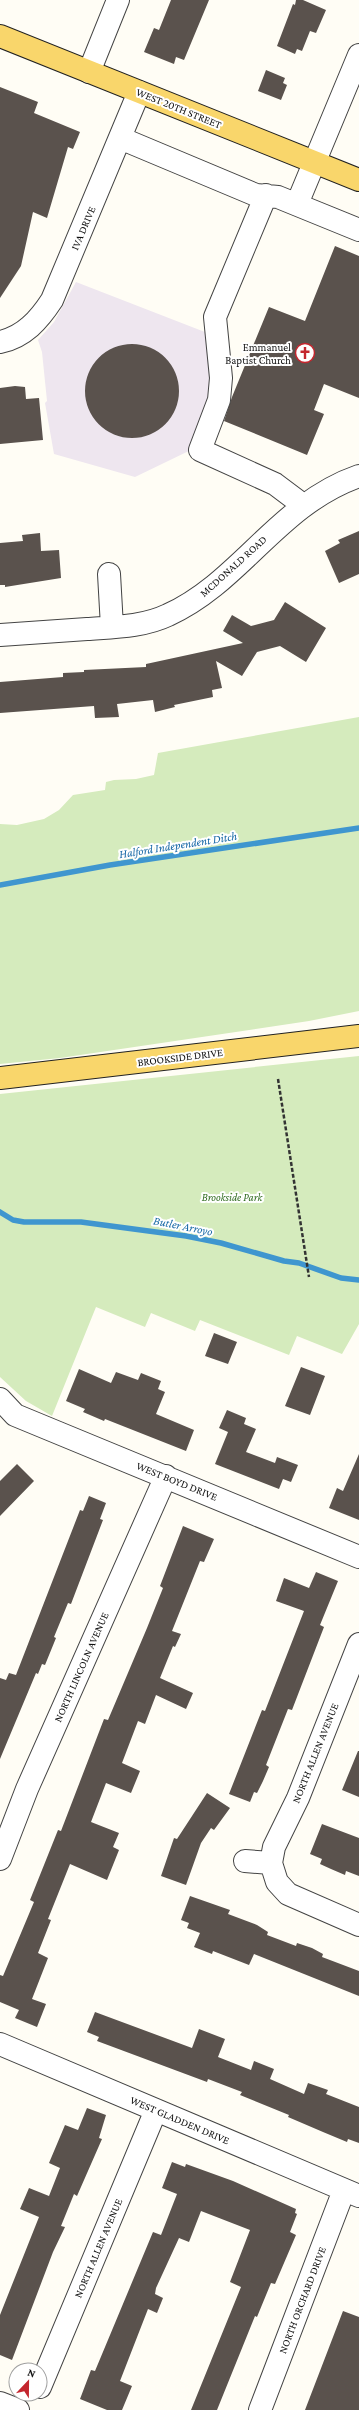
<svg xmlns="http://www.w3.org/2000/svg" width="359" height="2410" viewBox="0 0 359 2410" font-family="'Crimson Pro',serif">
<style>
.industrial{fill:#eee6ef}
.green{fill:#d5ebbd}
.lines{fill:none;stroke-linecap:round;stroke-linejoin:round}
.stream{stroke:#3f96cf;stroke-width:5.5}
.building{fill:#5a524d}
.minor-casing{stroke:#444;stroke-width:24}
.major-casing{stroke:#222;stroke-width:24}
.path{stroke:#333;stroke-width:2.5;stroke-dasharray:4 2;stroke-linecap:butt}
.minor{stroke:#fff;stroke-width:22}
.major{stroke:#f9d66b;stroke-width:22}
.labels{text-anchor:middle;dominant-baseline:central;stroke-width:4;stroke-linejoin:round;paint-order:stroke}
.street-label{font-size:11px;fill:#111;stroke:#fff}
.poi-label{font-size:11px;fill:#111;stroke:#fff;text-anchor:end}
.park-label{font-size:11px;font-style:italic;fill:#2f6b1f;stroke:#fff}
.water-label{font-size:12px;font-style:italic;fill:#1768a6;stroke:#fff}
</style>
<rect width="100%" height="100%" fill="#fffdf5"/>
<path class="industrial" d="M76 282 210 334 218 385 195 448 135 477 54 454 45 403 47 401 42 352 38 340 54 322Z"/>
<path class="green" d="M359 717V1011L309 1021 60 1058 0 1064V824L17 825 44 819 59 810 73 795 105 790 106 782 114 780 136 779 154 775 158 753Z
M359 1056V1324L342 1354 297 1336 289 1355 200 1320 195 1331 151 1313 145 1327 96 1307 52 1416 26 1401 0 1377V1094Z"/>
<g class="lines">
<path class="stream" d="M0 885 110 865 359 828
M0 1212 13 1220 24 1222H81L186 1236 221 1243 284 1261 299 1263 341 1278 359 1280"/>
</g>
<path class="building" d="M171 0H209L184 60 176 57 174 64 144 52 154 28 159 30Z
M296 0H303L326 10 316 33 310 31 302 51 297 49 295 54 277 46 293 4 295 5Z
M266 70 285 78 283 83 287 85 281 100 258 91Z
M0 87 38 102 34 113 80 132 73 149 68 147 47 218 33 212 21 266 0 298Z
M335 246 359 256V398L324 384 314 410 324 414 307 455 224 421 232 397 269 307 305 321Z
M85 391a47 47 0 1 1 94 0a47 47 0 1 1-94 0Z
M15 386 25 387 26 399 39 398 43 440 0 444V388Z
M359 531V574L339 583 325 551 340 543 338 540Z
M40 533 41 551 59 550 61 578 5 587V585H0V543L23 541 22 535Z
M285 602 326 628 306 662 280 646 257 652 242 676 216 661 222 688 212 690 213 697 174 705 175 707 155 712 153 700 117 704 119 717 95 718 94 706 0 713V682L63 677V673L84 672V670L146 667V664L243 643 223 631 232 615 251 626 274 620Z
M214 1333 237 1342 228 1364 205 1356Z
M301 1367 325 1376 310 1415 285 1406Z
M79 1369 111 1383 116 1372 138 1380 141 1373 161 1381 158 1389 165 1392 156 1414 194 1430 186 1451 105 1419 104 1421 83 1412 85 1409 66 1401Z
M227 1410 246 1418 244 1424 256 1429 246 1452 275 1463 277 1457 298 1465 291 1482 283 1479 279 1489 215 1464 228 1432 219 1428Z
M359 1454V1520L329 1508 337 1488 343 1491Z
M17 1464 34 1481 0 1516V1481Z
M89 1496 106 1503 100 1519 103 1520 71 1604 68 1603 54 1637 56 1638 45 1665 42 1664 38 1674 36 1673 0 1759V1678L6 1680 9 1673 16 1675 80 1510 83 1511Z
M183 1526 214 1539 204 1562 200 1561 172 1631 181 1634 175 1647 173 1646 160 1678 193 1693 186 1709 156 1695 145 1724 138 1721 122 1763 140 1771 131 1793 106 1783 91 1822 119 1833 113 1847 119 1850 107 1880 70 1864 48 1919 51 1920 38 1953 48 1958 32 1999 46 2004 37 2027 15 2018 19 2010 0 2002V1975L3 1976 34 1902 30 1900 58 1830 61 1831 104 1719 108 1720 147 1628 163 1588 160 1586Z
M316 1572 338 1581 320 1625 324 1627 302 1684 292 1710 288 1709 266 1765 269 1767 263 1781 257 1793 254 1792 250 1802 229 1794 262 1710 265 1711 304 1611 276 1601 284 1578 309 1588Z
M358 1751H359V1797L342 1790Z
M207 1793 230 1808 214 1830 211 1828 201 1843 186 1885 161 1876 174 1838 177 1839Z
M322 1824 359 1838V1876L346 1871 345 1875 331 1869 320 1864 322 1859 310 1854Z
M190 1896 230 1910 228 1914 257 1925 268 1932 267 1935 296 1946 297 1943 312 1948 323 1954 322 1957 359 1971V1996L254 1954 249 1965 213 1951 212 1954 194 1947 200 1933 187 1928 189 1923 181 1920Z
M95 2012 192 2048 199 2029 225 2039 218 2057 251 2070 254 2061 274 2069 270 2079 304 2094 308 2083 328 2090 326 2094 359 2107V2143L348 2139 347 2142 323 2132 288 2117 289 2115 240 2095 242 2092 208 2079 207 2082 97 2041 99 2037 87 2032Z
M87 2108 106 2115 99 2138 102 2139 77 2196 74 2194 61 2226 65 2227 53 2252 12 2360 0 2355V2315L39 2217 20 2209 29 2188 49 2196 60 2168 49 2163 65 2125 78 2130Z
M172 2162 185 2167 186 2164 233 2181 296 2209 295 2213 297 2214 290 2232 296 2235 275 2284 271 2283 257 2317 255 2316 217 2410H191L241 2287 230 2282 250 2230 201 2211 189 2242 179 2238 156 2288 155 2294 163 2298 157 2313 148 2309 120 2381 132 2386 122 2410H107L80 2399 91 2370 95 2371 153 2232 161 2235 177 2194 162 2188Z
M343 2311 359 2317V2410H305Z"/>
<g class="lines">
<defs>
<path id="minor" d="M89 72 118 0
M120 138 256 195 278 197 359 230
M266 195 215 317 221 378 219 400 200 450 275 484 303 505
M297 204 359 55
M0 342C24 337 39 320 52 300L139 92
M109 574 112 627
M0 635C29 633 58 631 87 629 114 627 143 627 168 615 241 582 278 504 359 476
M0 1399 15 1415 359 1557
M359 1644 298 1798 274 1847 271 1863 277 1882 288 1894 359 1925
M0 1859 27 1789 166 1476
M245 1861 271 1863
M0 2044 359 2196
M40 2387 156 2110
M0 2403 18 2410
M260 2410 344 2190"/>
<path id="major" d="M0 36 359 180
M0 1078 359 1036"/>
</defs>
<use href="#minor" class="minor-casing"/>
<use href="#major" class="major-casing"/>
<path class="path" d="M278 1079 309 1277"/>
<use href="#minor" class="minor"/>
<use href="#major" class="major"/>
</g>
<defs>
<symbol id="church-ring" viewBox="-11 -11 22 22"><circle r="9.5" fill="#fff" stroke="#c4262e" stroke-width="1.5"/><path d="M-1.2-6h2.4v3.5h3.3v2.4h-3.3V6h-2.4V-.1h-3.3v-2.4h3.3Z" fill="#c4262e"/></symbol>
</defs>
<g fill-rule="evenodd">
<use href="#church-ring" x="294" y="342" width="22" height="22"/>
</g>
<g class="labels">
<g class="street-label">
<text transform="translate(179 108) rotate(22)">WEST 20TH STREET</text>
<text transform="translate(83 228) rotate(-67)">IVA DRIVE</text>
<text transform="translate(233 566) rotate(-42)">MCDONALD ROAD</text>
<text transform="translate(180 1057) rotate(-7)">BROOKSIDE DRIVE</text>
<text transform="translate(177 1481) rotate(22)">WEST BOYD DRIVE</text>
<text transform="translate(81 1667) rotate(-66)">NORTH LINCOLN AVENUE</text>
<text transform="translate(315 1753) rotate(-68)">NORTH ALLEN AVENUE</text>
<text transform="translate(180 2120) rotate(23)">WEST GLADDEN DRIVE</text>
<text transform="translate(98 2248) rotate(-67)">NORTH ALLEN AVENUE</text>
<text transform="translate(302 2300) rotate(-69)">NORTH ORCHARD DRIVE</text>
</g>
<g class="poi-label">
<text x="291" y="347">Emmanuel<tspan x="291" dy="13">Baptist Church</tspan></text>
</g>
<g class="park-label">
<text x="232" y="1197">Brookside Park</text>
</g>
<g class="water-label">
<text transform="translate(178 845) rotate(-9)">Halford Independent Ditch</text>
<text transform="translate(183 1226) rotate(11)">Butler Arroyo</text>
</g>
</g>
<g transform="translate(28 2382) rotate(22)"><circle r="19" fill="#ffffff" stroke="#a0a0a0"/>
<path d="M0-3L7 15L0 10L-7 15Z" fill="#c4262e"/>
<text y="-6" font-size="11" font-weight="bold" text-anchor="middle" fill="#111111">N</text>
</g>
</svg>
